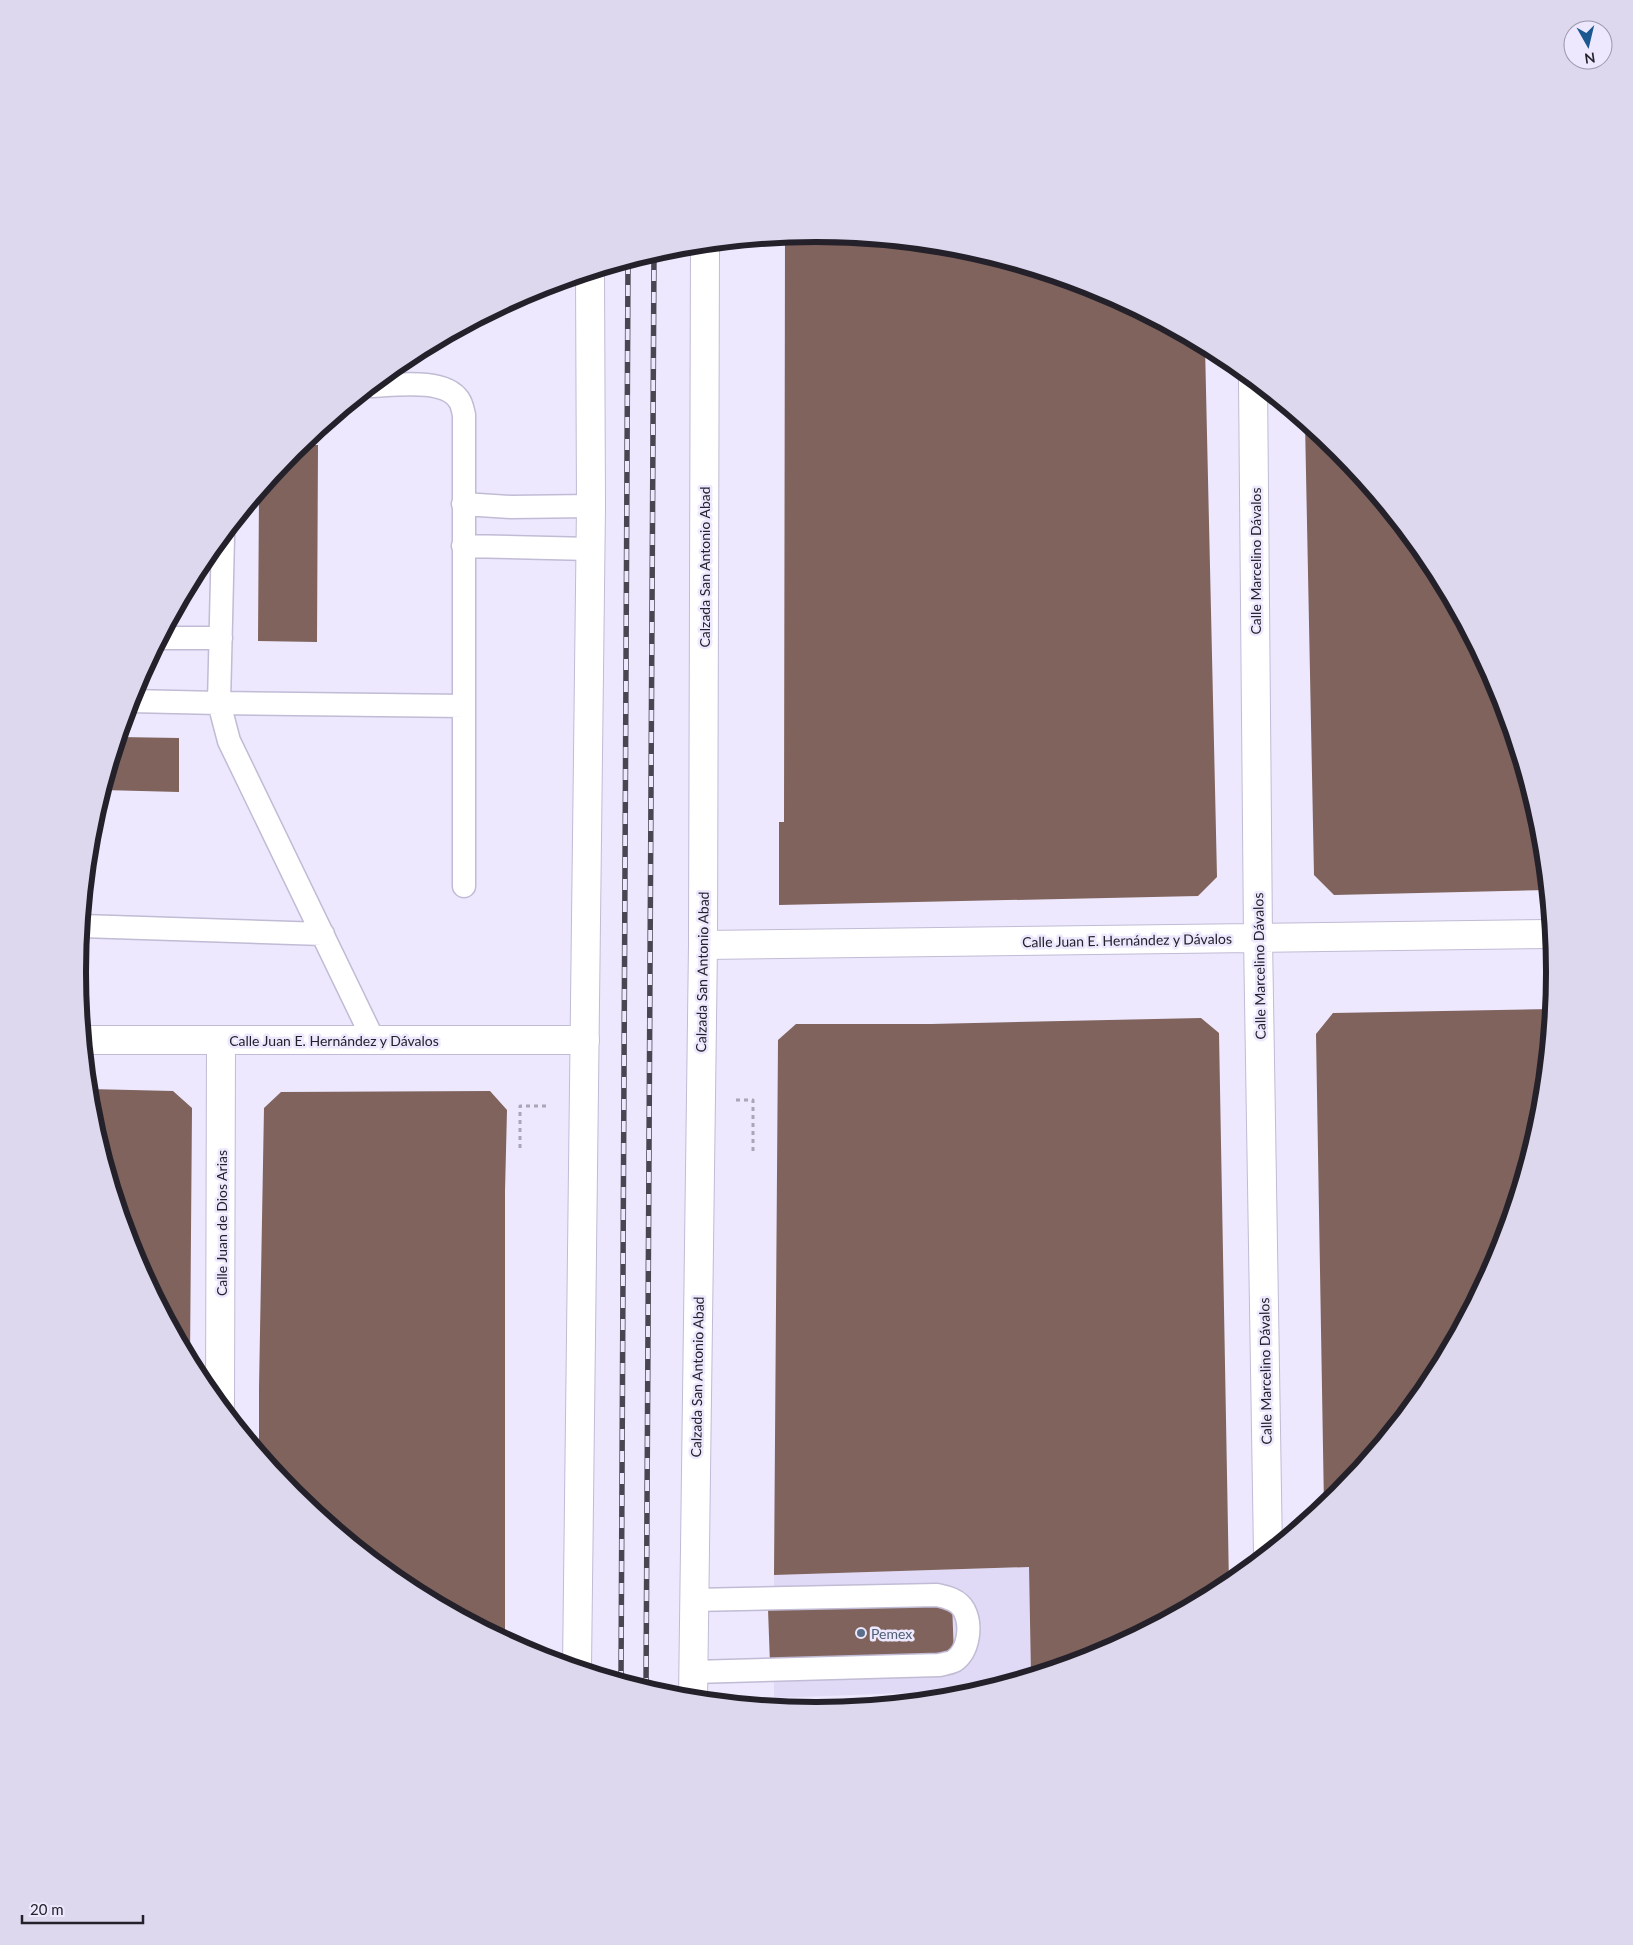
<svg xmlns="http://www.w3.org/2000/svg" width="1633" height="1945" viewBox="0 0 1633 1945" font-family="Lato,sans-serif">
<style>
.built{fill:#e1daf6}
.building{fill:#7f635c}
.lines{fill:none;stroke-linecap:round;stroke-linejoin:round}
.service-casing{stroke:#c1bbd5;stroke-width:25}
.minor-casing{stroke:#c1bbd5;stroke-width:30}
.trunk-casing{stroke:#c1bbd5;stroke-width:30}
.path{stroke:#aaa6b8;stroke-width:3;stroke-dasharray:4 4;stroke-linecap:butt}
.service{stroke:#fff;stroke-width:22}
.minor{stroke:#fff;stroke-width:28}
.trunk{stroke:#fff;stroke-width:28}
.rail-casing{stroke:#494652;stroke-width:5.5}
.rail{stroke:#ede8fe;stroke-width:4;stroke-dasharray:11;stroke-linecap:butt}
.service-dot{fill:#5c6f8a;stroke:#ede8fe;stroke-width:2}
.labels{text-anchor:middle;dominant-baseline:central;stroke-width:5;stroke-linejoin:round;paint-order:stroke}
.street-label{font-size:14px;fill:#24212b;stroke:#ede8fe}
.service-label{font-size:14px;fill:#4e5e75;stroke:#ede8fe;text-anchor:start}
.rim{fill:none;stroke:#24212b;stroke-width:6}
</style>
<rect width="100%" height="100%" fill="#ede8fe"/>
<path class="built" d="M1029 1567 1031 1676 983 1690 774 1698V1575Z"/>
<path class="building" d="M817 234 961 248 1100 290 1205 346 1217 877 1198 896 779 905V822H784L785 237Z
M1305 422 1339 450 1431 562 1499 690 1541 829 1547 890 1334 895 1314 875Z
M300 445H318L317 642 258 641 259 493Z
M119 737 179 738V792L103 790Z
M1552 1009 1541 1117 1499 1256 1431 1383 1339 1495 1324 1507 1316 1034 1333 1013Z
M1201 1018 1219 1033 1229 1585 1099 1655 1031 1676 1029 1567 774 1575 778 1040 796 1024H931Z
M89 1089 173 1091 192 1108 190 1360 134 1255 92 1116Z
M490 1091 507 1110 505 1191V1640L406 1587 294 1495 259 1453V1388L264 1108 281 1092Z
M952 1602 954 1657 770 1664 768 1609Z"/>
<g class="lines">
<defs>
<path id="service" d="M372 386C396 385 445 378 459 400 462 404 463 411 464 415V886
M463 504 511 507 591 506
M463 546 590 549
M161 638H221
M130 701 219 703 223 537
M82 926 323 934
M374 1041 229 741 219 703 464 706
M694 1600 937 1595C947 1597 959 1600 964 1610 972 1625 969 1651 954 1661 950 1663 943 1664 939 1665L694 1672"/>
<path id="minor" d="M1253 380 1258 938 1268 1553
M703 945 1552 934
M84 1040H585
M220 1405 221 1040"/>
<path id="trunk" d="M577 1668 591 506 590 273
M693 1699 703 945 705 244"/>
</defs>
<use href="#service" class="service-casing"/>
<use href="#minor" class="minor-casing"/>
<use href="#trunk" class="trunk-casing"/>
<path class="path" d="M736 1100H753V1151
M520 1148V1106H550"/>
<use href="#service" class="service"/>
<use href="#minor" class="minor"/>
<use href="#trunk" class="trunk"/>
<defs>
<path id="rail" d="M621 1682 628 261
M646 1689 654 253"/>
</defs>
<use href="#rail" class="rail-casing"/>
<use href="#rail" class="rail"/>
</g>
<circle class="service-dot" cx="861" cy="1633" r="5"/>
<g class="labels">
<g class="street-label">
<text transform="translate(1255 561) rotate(-90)">Calle Marcelino Dávalos</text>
<text transform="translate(704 567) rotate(-90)">Calzada San Antonio Abad</text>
<text transform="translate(1127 940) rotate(-1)">Calle Juan E. Hernández y Dávalos</text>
<text transform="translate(1259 966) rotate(-91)">Calle Marcelino Dávalos</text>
<text transform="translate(702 972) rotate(-89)">Calzada San Antonio Abad</text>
<text x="334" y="1040">Calle Juan E. Hernández y Dávalos</text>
<text transform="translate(221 1223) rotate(-90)">Calle Juan de Dios Arias</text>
<text transform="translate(1265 1371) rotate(-91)">Calle Marcelino Dávalos</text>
<text transform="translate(697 1377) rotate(-89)">Calzada San Antonio Abad</text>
</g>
<g class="service-label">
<text x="871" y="1633">Pemex</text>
</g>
</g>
<path d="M0 0H1633V1945H0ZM86 972a730 730 0 1 1 1460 0a730 730 0 1 1-1460 0Z" fill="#ddd8ed" fill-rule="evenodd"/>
<path class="rim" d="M86 972a730 730 0 1 1 1460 0a730 730 0 1 1-1460 0Z"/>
<g transform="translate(1588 45) rotate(172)"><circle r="24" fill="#ede8fe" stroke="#9d98aa"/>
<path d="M0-4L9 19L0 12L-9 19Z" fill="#1b588f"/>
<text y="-8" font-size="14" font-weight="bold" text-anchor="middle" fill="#24212b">N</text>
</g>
<path d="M22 1915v8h121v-8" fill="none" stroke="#24212b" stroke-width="2.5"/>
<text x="30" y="1915" font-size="15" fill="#24212b" stroke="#ede8fe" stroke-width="4" paint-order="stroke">20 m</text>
</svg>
